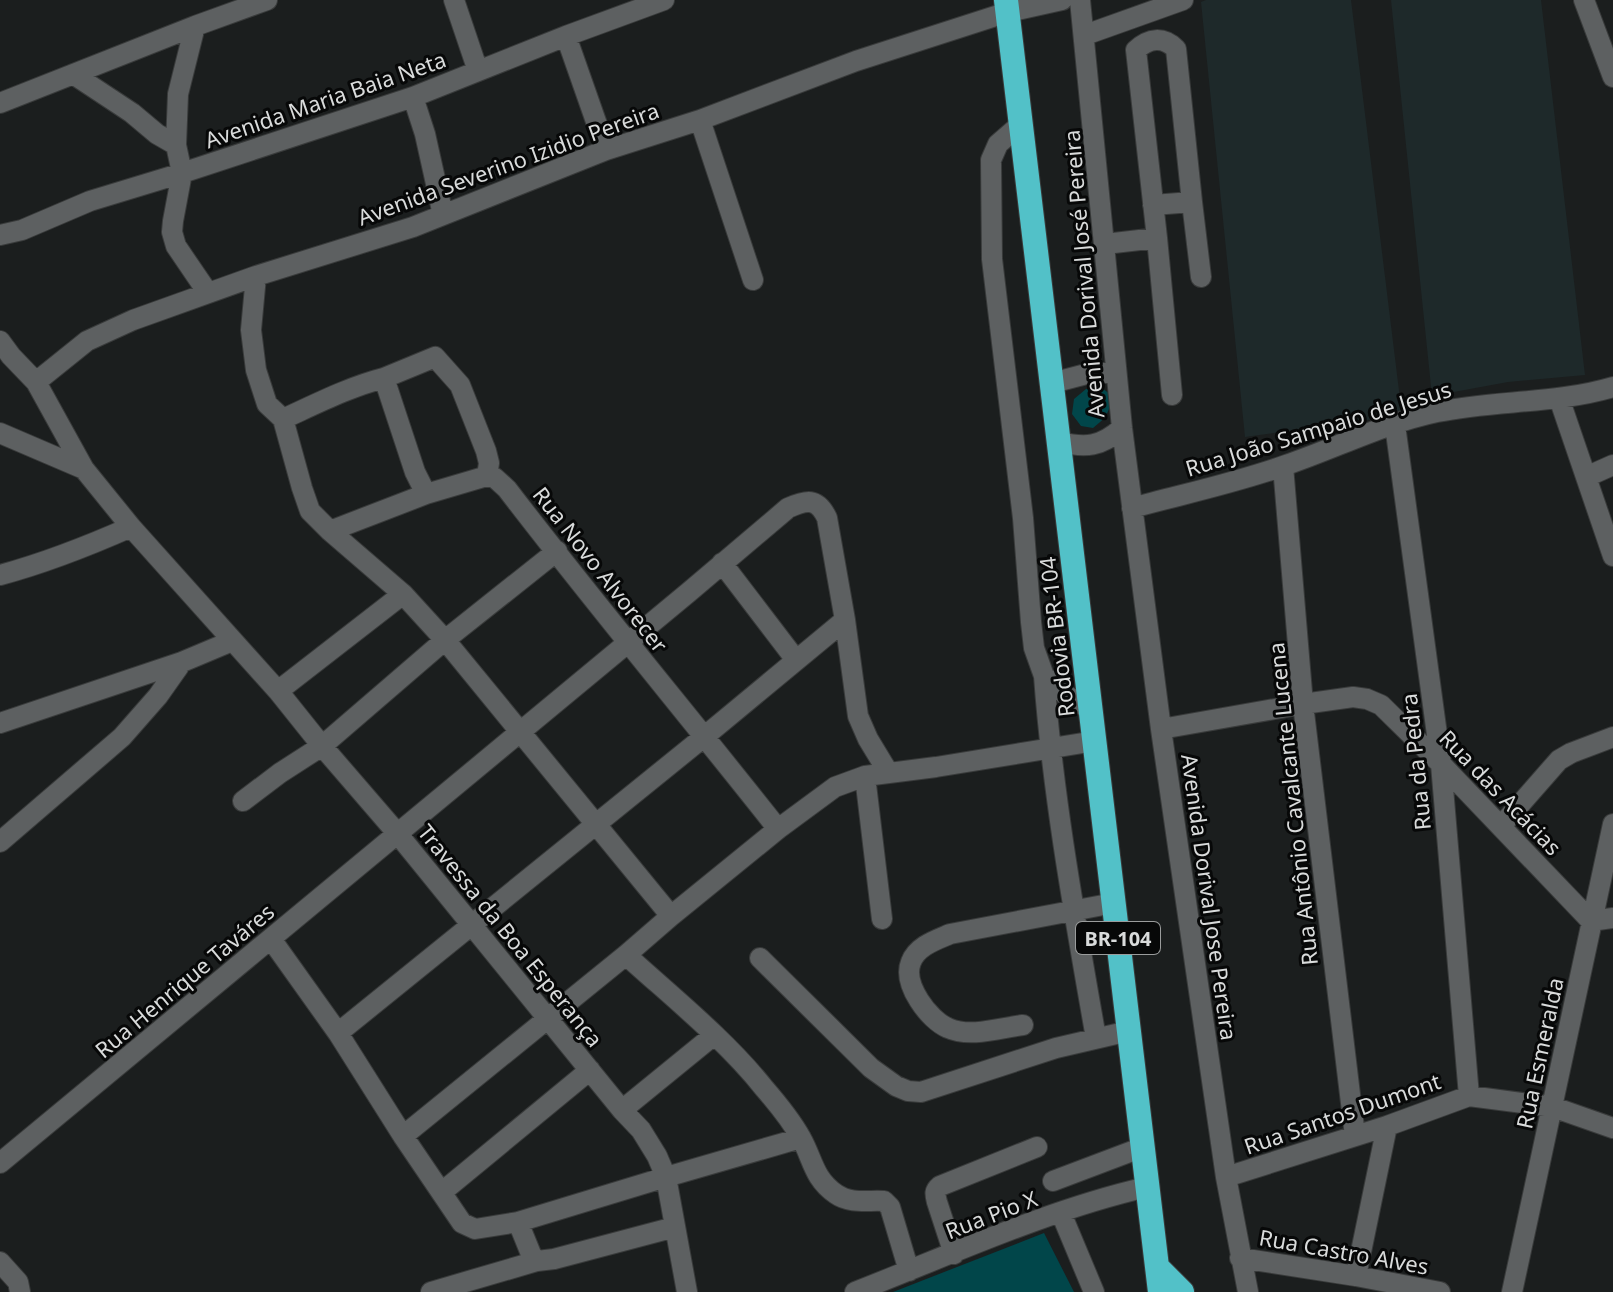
<svg xmlns="http://www.w3.org/2000/svg" width="1613" height="1292" viewBox="0 0 1613 1292" font-family="'Noto Sans',sans-serif">
<style>
.built{fill:#1e292a}
.green{fill:#01464a}
.lines{fill:none;stroke-linecap:round;stroke-linejoin:round}
.minor-casing{stroke:#393b3b;stroke-width:22}
.highway-casing{stroke:#393b3b;stroke-width:26}
.minor{stroke:#5d6061;stroke-width:20}
.highway{stroke:#52c1c8;stroke-width:24}
.labels{text-anchor:middle;dominant-baseline:central;stroke-width:6;stroke-linejoin:round;paint-order:stroke}
.shield{fill:#070808;stroke:#9a9c9c;stroke-width:2}
.shield-label{font-size:20px;font-weight:bold;fill:#d9dbdb}
.street-label{font-size:22px;fill:#d9dbdb;stroke:#070808}
</style>
<rect width="100%" height="100%" fill="#1b1e1e"/>
<path class="built" d="M1206 0H1351L1402 415 1245 437 1201 2Z
M1391 0H1541L1585 375 1508 382 1432 396Z"/>
<path class="green" d="M1102 388 1111 395C1111 411 1106 418 1093 428L1081 426 1072 414 1074 399 1086 389Z
M1044 1233 1074 1292H893Z"/>
<g class="lines">
<defs>
<path id="minor" d="M454 0 478 71
M1080 0 1122 428 1161 729 1226 1177 1248 1292
M1584 0 1613 77
M195 26 178 94 176 145 182 173 173 221 172 232 176 246 208 293
M1085 35 1183 0
M566 36 606 150
M73 74 132 113 157 134 176 145
M413 97 425 134 443 215
M0 103 195 26 267 0
M700 120 753 280
M1021 124 998 144 991 160 992 259 1023 518 1031 622 1034 648 1044 676 1067 696 1091 710
M1192 202 1201 277
M0 235 22 230 90 201 182 173 413 97 566 36 664 0
M1157 238 1172 395
M1105 244 1157 238 1136 50C1149 38 1163 36 1176 49L1192 202 1153 205
M256 276 251 330 256 370 267 404 283 419 302 488 310 511 330 531 403 594 445 640 671 916
M0 341 11 356 36 382 84 469 131 527 278 691 322 746 397 833 622 1110 641 1130 657 1156 666 1177 687 1292
M384 378 435 357 460 385 486 451 489 463 487 476
M36 382 87 341 133 320 256 276 413 227 606 150 700 120 856 61 1008 12 1062 0
M1052 383 1090 373H1116
M1559 398 1613 556
M283 419C316 404 349 387 384 378L415 472 426 494
M1395 425 1441 764 1469 1096
M0 433 84 469
M1059 442C1086 448 1101 447 1122 428
M1283 466 1303 704 1355 1136
M1586 477 1613 465
M1132 508C1183 494 1236 483 1286 465 1336 448 1385 423 1437 412 1495 400 1556 404 1613 387
M330 531 426 494 487 476 495 478 507 489C595 604 688 715 778 829
M722 563 796 660
M0 575C45 563 88 546 131 527
M1044 676C1053 798 1075 918 1096 1038
M278 691 403 594
M0 723 182 662 232 641
M1161 729 1303 704 1353 697 1367 699 1381 705 1441 764 1591 921 1613 918
M865 776 882 919
M243 801 280 773 322 746 445 640 557 551
M1501 826 1559 760 1571 753 1613 737
M0 842 122 737 158 696 182 662
M271 939 338 1033 403 1136 462 1223 475 1229 518 1222 666 1177 801 1138
M626 955C671 996 726 1040 764 1088 777 1103 791 1120 801 1138 813 1159 813 1178 836 1194 850 1204 868 1200 884 1201L890 1207 909 1271
M760 958 871 1068 896 1086 908 1091 921 1092 1056 1048 1129 1031
M1023 1025C1000 1028 970 1038 948 1028 929 1020 902 984 911 962 917 946 936 940 950 934L1114 903
M338 1033 705 736 845 620
M622 1110 714 1035
M403 1136 626 955 671 916 778 829 835 787 865 776 936 767 1095 741
M0 1163 689 592 788 508C806 500 817 497 827 518L845 620 858 716 868 739 888 772
M1226 1177 1387 1126 1469 1096 1553 1107 1613 1128
M1053 1181 1143 1147
M442 1192 590 1070
M1061 1213 1094 1292
M518 1222 533 1259 537 1261 554 1259 675 1227
M954 1254 937 1202C935 1194 934 1191 940 1186L1037 1147
M1240 1258 1356 1276 1440 1292
M0 1262 18 1282 20 1292
M1356 1276 1387 1126
M431 1292 537 1261
M855 1292C950 1255 1047 1210 1147 1187
M1512 1292 1613 824"/>
<path id="highway" d="M1006 0 1160 1292
M1157 1267 1182 1292"/>
</defs>
<use href="#minor" class="minor-casing"/>
<use href="#highway" class="highway-casing"/>
<use href="#minor" class="minor"/>
<use href="#highway" class="highway"/>
</g>
<g class="labels">
<rect class="shield" x="1076" y="922" width="84" height="32" rx="6"/>
<g class="shield-label">
<text x="1118" y="938">BR-104</text>
</g>
<g class="street-label">
<text transform="translate(325 99) rotate(-19)">Avenida Maria Baia Neta</text>
<text transform="translate(508 163) rotate(-20)">Avenida Severino Izidio Pereira</text>
<text transform="translate(1083 274) rotate(-95)">Avenida Dorival José Pereira</text>
<text transform="translate(1318 428) rotate(-17)">Rua João Sampaio de Jesus</text>
<text transform="translate(601 569) rotate(52)">Rua Novo Alvorecer</text>
<text transform="translate(1056 637) rotate(-97)">Rodovia BR-104</text>
<text transform="translate(1415 762) rotate(-96)">Rua da Pedra</text>
<text transform="translate(1501 792) rotate(46)">Rua das Acácias</text>
<text transform="translate(1292 804) rotate(-96)">Rua Antônio Cavalcante Lucena</text>
<text transform="translate(1210 897) rotate(82)">Avenida Dorival Jose Pereira</text>
<text transform="translate(511 935) rotate(51)">Travessa da Boa Esperança</text>
<text transform="translate(184 980) rotate(-40)">Rua Henrique Taváres</text>
<text transform="translate(1539 1053) rotate(-78)">Rua Esmeralda</text>
<text transform="translate(1342 1113) rotate(-19)">Rua Santos Dumont</text>
<text transform="translate(991 1214) rotate(-21)">Rua Pio X</text>
<text transform="translate(1344 1251) rotate(10)">Rua Castro Alves</text>
</g>
</g>
</svg>
